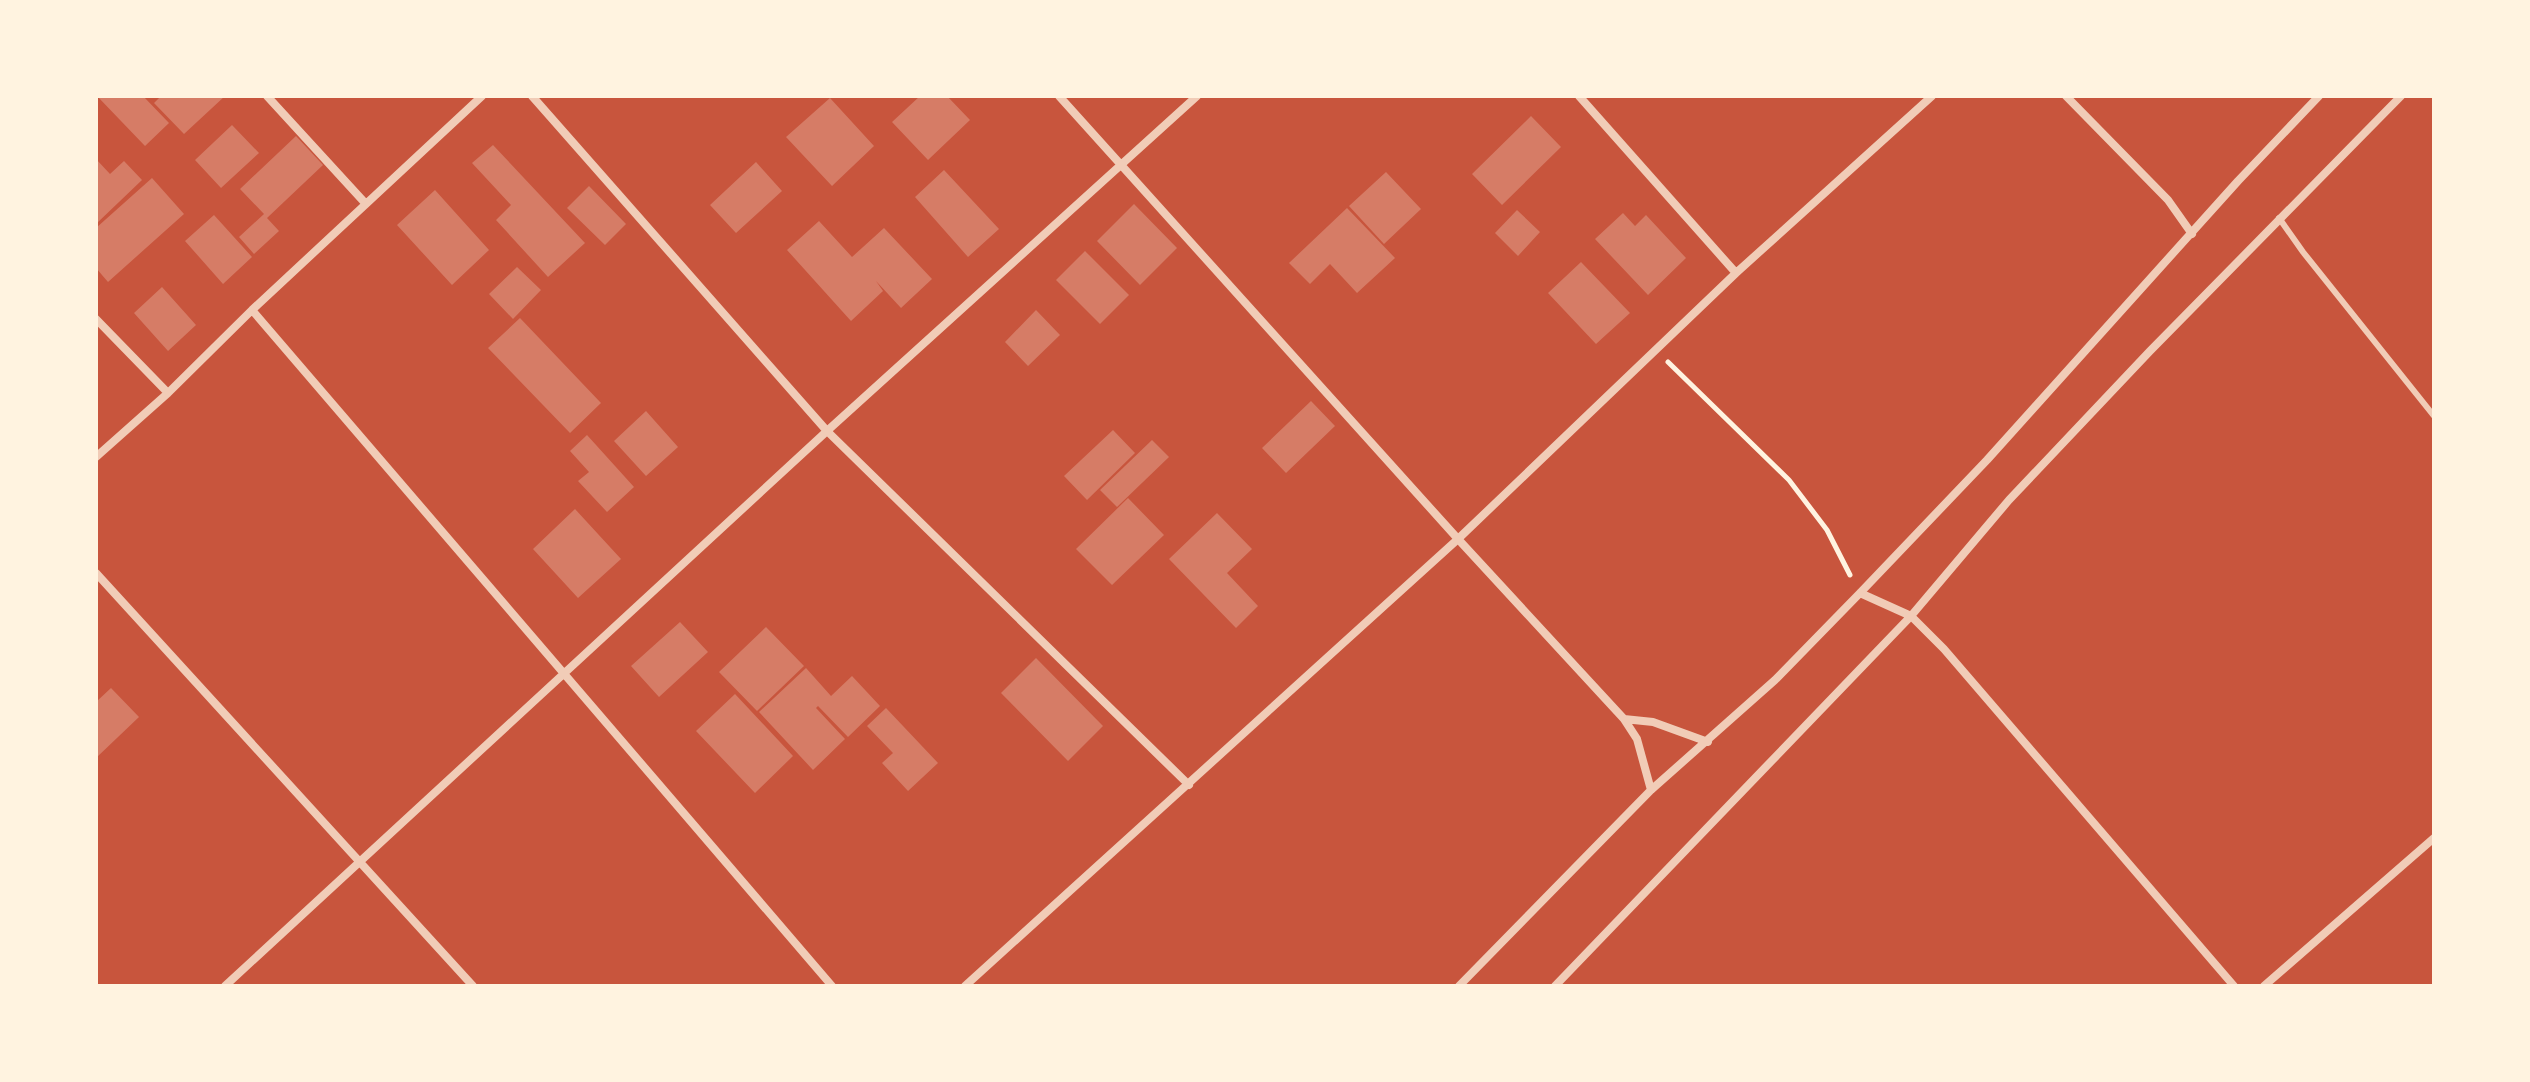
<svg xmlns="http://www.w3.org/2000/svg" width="2530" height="1082" viewBox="0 0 2530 1082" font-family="'Work Sans',sans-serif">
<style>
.building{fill:#d67c66}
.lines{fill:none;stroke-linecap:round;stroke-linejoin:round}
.path{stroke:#fff3e0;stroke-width:5}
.service{stroke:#f1ccb7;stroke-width:6}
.minor{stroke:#f1ccb7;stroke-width:8}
</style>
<rect width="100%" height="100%" fill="#c8553d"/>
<path class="building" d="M97 96H143L169 123 145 146Z
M161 96H225L184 134 154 103Z
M920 96H947L970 120 928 160 892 122Z
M830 98 874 146 832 186 786 137Z
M1531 116 1561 147 1502 205 1472 174Z
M232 125 259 153 221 188 195 160Z
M296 136 323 165 267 218 279 231 254 254 239 237 264 214 240 189Z
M493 145 585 243 548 277 496 220 511 205 472 163Z
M96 159 110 174 124 161 142 180 96 224Z
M756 162 782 191 736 233 710 205Z
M944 170 999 229 968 257 915 197Z
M1386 172 1421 209 1384 244 1349 206Z
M152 178 184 214 108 282 96 268V228Z
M589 186 626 224 605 245 567 208Z
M435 190 489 250 452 285 397 225Z
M1134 204 1177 248 1140 285 1097 241Z
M1347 208 1395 258 1357 293 1330 264 1310 284 1289 263Z
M1517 210 1540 232 1518 256 1495 233Z
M1623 213 1635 226 1646 215 1686 258 1648 295 1595 239Z
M214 215 252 257 223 284 185 241Z
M819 221 852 257 884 228 932 279 901 308 876 281 883 291 851 321 787 250Z
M1085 251 1129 295 1100 324 1056 280Z
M1581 262 1630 313 1596 344 1548 293Z
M517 267 541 290 513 319 489 294Z
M162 287 196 325 168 351 134 313Z
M1036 310 1060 335 1028 366 1005 342Z
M520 318 601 403 570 433 488 348Z
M1311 401 1335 426 1286 473 1262 448Z
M646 411 678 447 646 476 614 441Z
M1113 430 1135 453 1087 500 1064 476Z
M587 435 634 487 607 512 578 481 589 472 570 451Z
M1152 440 1169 457 1117 507 1100 490Z
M1128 498 1164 535 1112 585 1076 549Z
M575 509 621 559 578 598 533 549Z
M1217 513 1252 549 1227 573 1258 606 1236 628 1169 559Z
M680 622 708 652 659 697 631 666Z
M766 627 804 666 757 711 719 672Z
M1036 658 1103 726 1068 761 1001 693Z
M806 668 831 696 852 676 880 706 848 737 818 706 816 708 845 739 813 770 759 712Z
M111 688 139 717 96 758V702Z
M735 694 793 756 755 793 696 731Z
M886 708 938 763 908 791 882 763 893 753 867 726Z"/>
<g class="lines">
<path class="path" d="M1668 362 1789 480 1827 530 1850 575"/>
<path class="service" d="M2279 218 2303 252 2434 416"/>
<path class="minor" d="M267 96 366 204
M532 96 827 431 1189 785
M1059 96 1458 539 1624 719 1653 722 1708 742
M1579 96 1736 273
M2066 96 2168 200 2192 234
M252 310 832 986
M96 319 168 393
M96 457 168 393 252 310 482 96
M96 573 473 986
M1860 593 1911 616 1944 649 2234 986
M1624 719 1637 739 1651 790
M225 986 827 431 1197 96
M965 986 1458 539 1736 273 1932 96
M1459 986 1651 790 1775 680 1860 593 1987 460 2238 181 2319 96
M1555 986 1911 616 2009 500 2150 351 2401 96
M2264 986 2434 838"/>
</g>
<rect width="2530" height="1082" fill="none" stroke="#fff3e0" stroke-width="196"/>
</svg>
